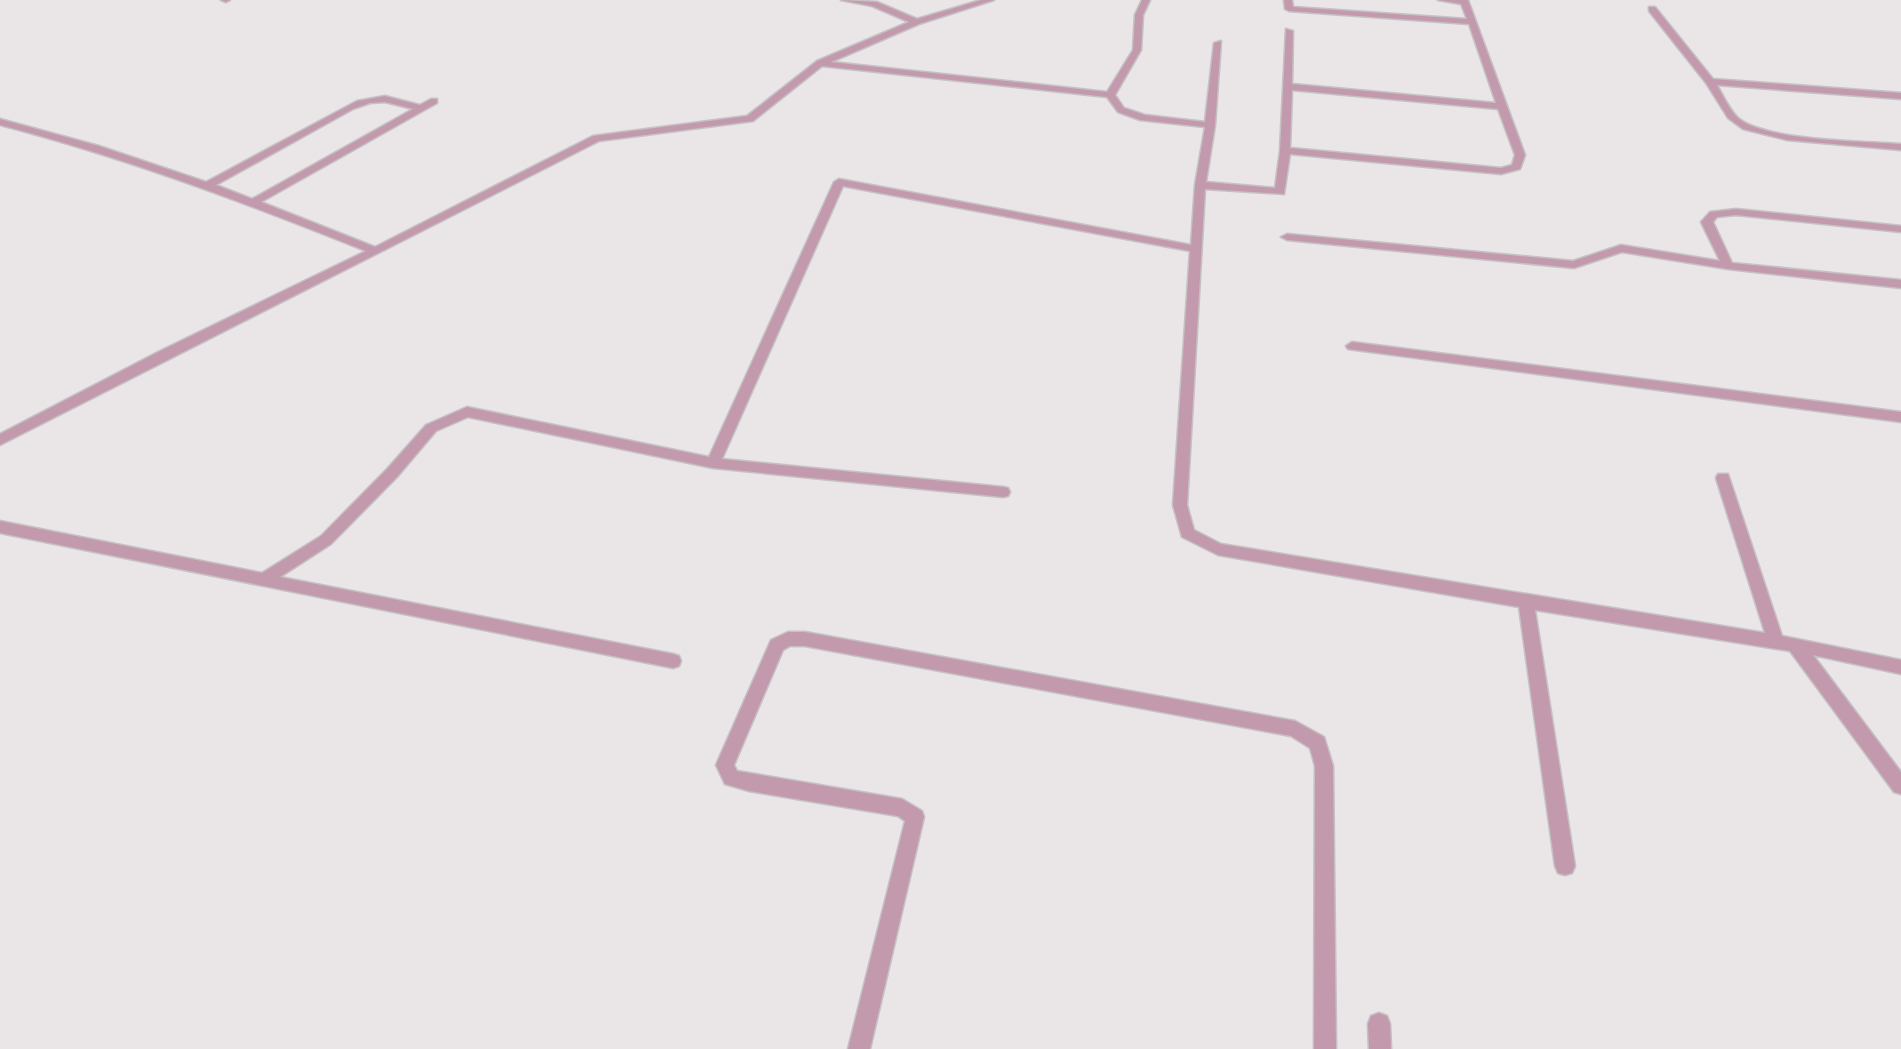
<svg xmlns="http://www.w3.org/2000/svg" width="1901" height="1049" viewBox="0 0 1901 1049" font-family="'Libre Baskerville',serif">
<style>
.lines{fill:none;stroke-linecap:round;stroke-linejoin:round}
.minor-casing{stroke:#c6c2c4;stroke-width:3}
.minor{fill:#c39aad;fill-rule:evenodd}
</style>
<rect width="100%" height="100%" fill="#eae5e7"/>
<g class="lines">
<defs>
<path id="minor" d="M221 0H230L226 2Z
M841 0 877 2 917 19 981 0H994L919 24 831 62 1107 92 1133 50 1135 15 1142 0H1150L1143 15 1141 50 1115 95 1124 108 1145 115 1205 122 1214 43 1221 41 1215 125 1206 182 1275 188 1280 151 1286 29 1293 31 1292 84 1496 103 1469 24 1289 11 1285 9 1284 0H1292L1293 7 1467 19 1461 4 1438 0H1468L1525 155 1520 169 1501 174 1290 154 1284 194 1205 189 1187 505 1194 530 1221 544 1765 633 1716 478 1718 474H1728L1782 636 1901 660V674L1813 655 1901 772V794L1894 792 1790 651 1535 610 1575 866 1572 873 1565 875 1558 873 1555 866 1519 607 1218 555 1182 537 1173 505 1190 251 843 186 722 459 1003 487 1008 488 1010 492 1008 496 1003 497 713 468 468 417 436 431 397 477 331 544 280 577 673 654 679 656 681 661 679 666 673 668 0 533V521L262 573 321 536 387 469 426 425 467 407 709 457 834 182 839 179 1191 245 1195 185 1205 127 1140 120 1118 112 1107 97 822 66 753 121 599 141 0 445V434L160 351 366 251C246 203 126 158 0 125V119L99 146 206 182 357 101 385 96 420 105 431 99H437V103L261 202 375 247 593 136 747 116 817 61 909 22 872 6ZM1292 90 1498 109 1515 155 1512 165 1501 168 1290 148ZM385 102 413 109 252 199 216 185 353 109 370 103Z
M1649 7H1655L1713 79 1901 93V99L1717 85C1723 96 1729 109 1738 118 1765 141 1863 141 1901 144V150L1787 140 1743 129 1728 118 1706 83 1649 11Z
M1736 209 1901 226V232L1736 215 1717 217 1713 222 1732 263 1901 280V288L1728 269 1622 252 1574 268 1287 240 1281 237 1287 234 1573 261 1621 245 1720 261 1701 222 1710 212Z
M1352 342 1901 412V422L1348 349 1346 346Z
M788 632H805L1295 721 1324 737 1333 766 1336 1049H1314L1315 766 1310 748 1291 736 805 646H790L783 650 734 765 737 771 902 799 922 811 924 817 870 1049H848L905 821 898 816 749 791 725 784 716 765 771 640Z
M1379 1013 1387 1016 1390 1024 1391 1049H1369L1368 1024 1371 1016Z"/>
</defs>
<use href="#minor" class="minor-casing"/>
<use href="#minor" class="minor"/>
</g>
</svg>
